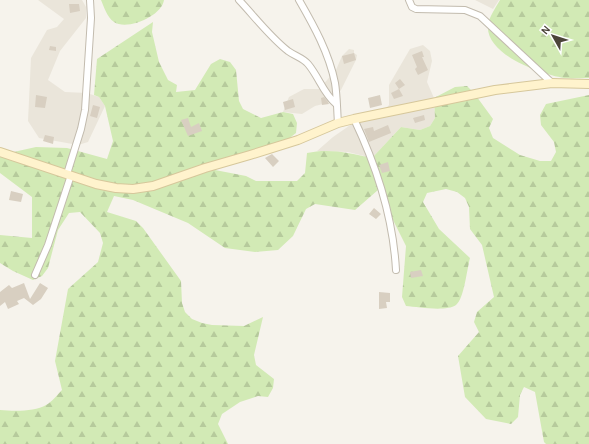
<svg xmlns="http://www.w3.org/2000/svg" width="589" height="444" viewBox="0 0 589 444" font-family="'Alegreya Sans',sans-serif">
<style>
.residential{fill:#eae5da}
.forest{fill:url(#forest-firs)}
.building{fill:#d8cfc1}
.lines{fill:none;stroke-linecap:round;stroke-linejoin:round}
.street-casing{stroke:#c2bbae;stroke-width:8}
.secondary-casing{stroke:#d6c79b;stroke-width:10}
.street{stroke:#fff;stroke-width:6}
.secondary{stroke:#fff3cd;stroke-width:8}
</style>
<defs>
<pattern id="forest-firs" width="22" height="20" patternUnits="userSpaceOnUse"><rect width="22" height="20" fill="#d2eab5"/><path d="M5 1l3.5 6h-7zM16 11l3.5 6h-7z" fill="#b6ca9c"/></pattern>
</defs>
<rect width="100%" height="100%" fill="#f6f3ec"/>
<path class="residential" d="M38 0H82L86 7V18L60 51 48 80 65 92 87 93 99 97 105 106 88 142 78 145 39 138 28 121 31 58 47 30 57 27 64 19Z
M475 0H499L493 9Z
M423 45 430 51 432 61 427 82 434 98 435 118 430 126 420 130 401 127 372 158 348 152 317 151 333 137 359 119 383 112 389 105V85L410 49Z
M349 49 354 50V53L357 55 356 60 341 90 334 98 327 103 315 106 302 114 283 112 289 97 304 89H319L336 70 342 56Z"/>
<path class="forest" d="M101 0H164C162 16 127 31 114 22 107 17 104 7 101 0Z
M500 0H589V78C581 78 572 79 564 78 541 74 485 55 488 25 489 17 496 7 500 0Z
M153 22 152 32 159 62 168 80 177 85 176 92 195 90 211 64 220 59 230 62 236 70 239 101 243 109 261 118 283 112 293 114 297 123 296 133 287 140 213 163 215 170 246 176 256 181H297L305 173 307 153C329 148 350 153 372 158L401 127 420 130 430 126 435 118 434 98 455 87 467 86 474 93 493 119 489 128 493 138 520 155 540 161H551L556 152 554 142 541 125 540 115 546 104 589 95V444H546L544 442 535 392 524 387 520 395 518 417 511 424 486 419 465 397 458 356 479 332 474 322 477 312 494 297 482 245 470 229 469 207 465 198 457 192 446 189 427 193 423 202 439 229 470 258C467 269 464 299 456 305 446 312 418 307 406 306L402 297 406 246 378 190 355 210 315 204 306 209 293 236 278 250 255 252 225 248 188 223 133 200 114 196 107 212 136 221 143 228 181 281 182 303 185 312 192 319 202 323 212 325 244 326 263 317 254 355 256 365 274 379 273 388 268 397 258 396 240 402 222 414 218 424 228 444H0V410C13 411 35 412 46 405 52 402 57 395 62 390L55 361 68 289 98 262 103 243 100 233 80 212 69 213 58 230 48 268 42 276 33 280 13 271 0 263V235L32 238V197L0 173V155L36 147 67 148 107 159 113 141 105 106 99 97 94 95 97 59Z"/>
<path class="building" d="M69 4H79L80 11 70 13Z
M50 46 56 47V51L49 50Z
M422 51 424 57H422L428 70 418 75 415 69 417 67 412 55Z
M354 53 356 60 344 64 342 56Z
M400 79 405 85 399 89 395 83Z
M399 89 403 96 394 99 391 93Z
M36 95 47 97 45 108 35 107Z
M380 95 382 105 370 108 368 98Z
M324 97 328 102 329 104 322 105 321 98Z
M293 99 295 107 285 110 283 102Z
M93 105 100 107 97 118 90 116Z
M424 115 425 120 415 123 413 118Z
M188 118 191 127 199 123 202 131 188 136 181 120Z
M388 125 391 133 369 142 364 129 373 127 374 131Z
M45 135 54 137 53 144 43 141Z
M272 154 279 161 273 167 265 158Z
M388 162 390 171 382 173 379 165Z
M11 191 23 194 21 202 9 200Z
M374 208 381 214 376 219 369 214Z
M421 270 423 276 411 278 410 272Z
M24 283 30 299 40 283 48 288 41 299 33 305 24 298 17 301 19 304 8 309 5 302 0 306V292L9 285 12 288Z
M379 292 390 293V302H386L387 308 379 309Z"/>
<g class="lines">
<defs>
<path id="street" d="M239 0C255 17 270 37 288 51 295 56 303 58 308 64 319 77 323 93 336 104
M299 0C314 26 329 53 335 83 337 95 337 110 338 123
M409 0 412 7 416 9 465 10 480 16 552 83
M354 119C377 167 393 216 396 270
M67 174 81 129 85 110 91 18 90 0
M35 275 48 245 71 175"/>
<path id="secondary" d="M0 152 96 184 116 188 133 189 153 186 205 168 250 155 298 140 338 123 354 119 495 90 552 83 589 84"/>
</defs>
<use href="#street" class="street-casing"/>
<use href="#secondary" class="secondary-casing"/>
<use href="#street" class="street"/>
<use href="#secondary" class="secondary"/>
</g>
<g transform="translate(553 36) rotate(309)" stroke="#ffffff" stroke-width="3" paint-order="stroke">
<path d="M0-3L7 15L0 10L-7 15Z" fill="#4b4439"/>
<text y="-6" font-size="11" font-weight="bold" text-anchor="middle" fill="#4b4439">N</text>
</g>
</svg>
